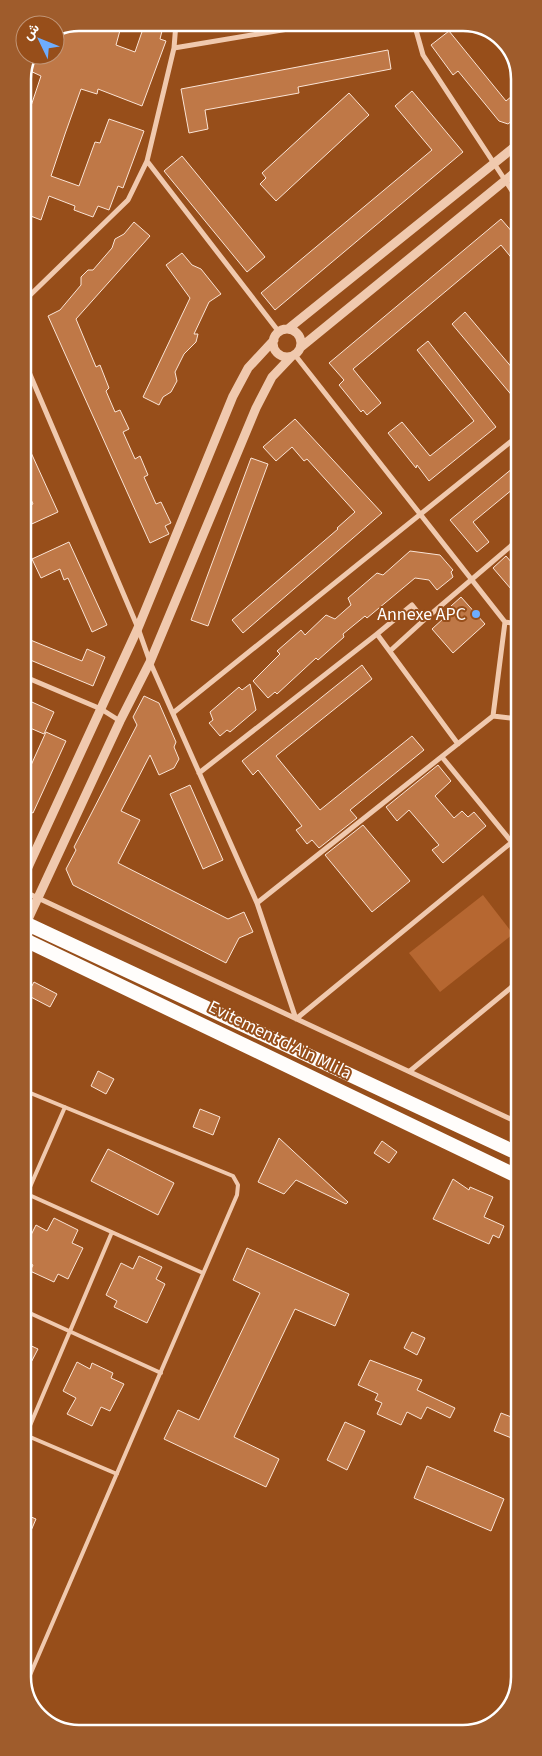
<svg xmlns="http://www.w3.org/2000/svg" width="542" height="1756" viewBox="0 0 542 1756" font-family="'Source Sans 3',Vazirmatn,sans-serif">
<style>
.green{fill:#b66731}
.building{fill:#bf7847;stroke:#fbe4d5}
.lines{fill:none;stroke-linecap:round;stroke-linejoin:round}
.service{stroke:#f0c9ae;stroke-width:4}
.minor{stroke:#f0c9ae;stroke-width:5}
.tertiary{stroke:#f0c9ae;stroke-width:9}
.trunk{stroke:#fffdfb;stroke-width:14}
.poi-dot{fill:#6dadff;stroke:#974e1a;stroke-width:2}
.labels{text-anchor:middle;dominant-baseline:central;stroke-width:4;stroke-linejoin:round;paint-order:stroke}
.poi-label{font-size:18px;fill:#fff;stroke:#974e1a;text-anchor:end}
.street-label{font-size:18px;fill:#fff;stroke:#974e1a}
.rim{fill:none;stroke:#fff;stroke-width:2.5}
</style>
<rect width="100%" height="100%" fill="#974e1a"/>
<path class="green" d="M483 895 513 934 440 992 409 953Z"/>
<path class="building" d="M80 22 97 28 98 23H122L116 45 135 52 145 23H164L160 39 166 41 142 106 98 89 97 94 81 89 65 134 51 176 79 186 95 142 100 143 109 119 144 131 123 188 118 186 109 210 98 206 93 217 74 210 75 206 49 196 41 220 23 213V116L27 118 41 76 26 69 32 55H55V32Z
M449 31 506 101 518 91V116L508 124 499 121 458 71 453 75 431 45Z
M388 50 391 69 298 87 299 93 205 110 208 129 189 133 181 89Z
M412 91 463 152 275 310 261 293 432 150 395 106Z
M349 93 369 115 276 201 260 184 266 178 262 173Z
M182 156 265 257 247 272 164 171Z
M501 219 514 234 518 230V266L501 245 353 369 381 403 367 415 363 410 361 412 339 385 344 380 329 363Z
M134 222 150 236 76 319 96 367 100 365 109 388 106 391 115 412 120 410 129 429 123 432 135 459 140 456 148 475 144 477 156 504 161 502 171 523 165 526 169 534 150 543 48 316 60 310 81 285V277L88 270H93L112 248 115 239 124 234Z
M182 253 192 265 201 269 221 294 209 302 194 334H198L196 342 184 354 175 372 177 381 171 392 163 397 159 405 143 397 190 298 166 265Z
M465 312 519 376V404L452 324Z
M428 341 496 427 429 481 417 465 416 468 388 433 402 422 430 456 474 421 417 350Z
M295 419 382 513 243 633 232 620 338 529 337 528 355 512 307 459 304 461 292 447 276 461 263 447Z
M23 435 58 512 23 528V508L33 504 23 481Z
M251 458 268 464 208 626 191 620Z
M519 463V484L473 522 489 542 477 552 450 520Z
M69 542 107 625 92 632 68 578 64 580 60 569 41 578 32 559Z
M410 551 440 555 453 570 451 572 453 577 437 590 429 580 415 578 367 618 365 616 343 634 344 637 318 660 316 658 277 694 275 692 268 698 253 681 280 654 277 651 301 630 305 635 326 615 335 619 351 605 348 598 377 573 383 575Z
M506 556 519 571V583L511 589 493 568Z
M461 597 485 624 453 653 432 629 444 618 441 615Z
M23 637 82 661 87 649 105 657 93 686 23 657Z
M362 665 372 679 276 756 320 810 412 736 424 750 350 810 357 818 319 848 312 840 307 844 296 830 302 826 258 770 253 775 242 761Z
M250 684 256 710 230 732 227 730 220 736 209 723 213 720 210 712 239 687 242 690Z
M144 696 159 703 176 742 174 747 179 759 174 768 159 775 150 755 121 811 140 820 118 863 228 919 244 912 253 932 239 938 226 963 73 885 66 869 76 850 74 847 137 725 133 717Z
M23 698 54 712 44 734 23 725Z
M46 732 66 741 33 813 23 809V783Z
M438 765 451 781 435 796 454 818 462 811 468 817 474 812 486 826 443 863 432 850 439 845 409 810 397 821 386 807Z
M190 785 223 860 203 869 170 794Z
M363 825 410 881 372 912 325 855Z
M34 982 57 994 50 1007 27 995Z
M98 1071 114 1079 106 1094 91 1086Z
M200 1109 220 1117 213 1135 193 1127Z
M279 1138 348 1202 346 1204 296 1180 284 1194 258 1182Z
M382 1141 397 1152 389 1163 374 1153Z
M108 1149 174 1183 158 1215 91 1181Z
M453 1179 469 1190 470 1187 493 1197 484 1217 504 1226 499 1238 493 1235 489 1244 433 1219Z
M54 1218 78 1230 72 1243 83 1248 68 1279 58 1274 54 1282 30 1271 33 1265 23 1260V1251L36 1225 47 1231Z
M247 1248 349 1294 335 1326 295 1309 234 1437 279 1459 266 1487 164 1439 178 1410 199 1420 260 1293 233 1280Z
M139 1256 162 1267 156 1279 165 1284 147 1323 114 1307 117 1301 106 1295 121 1263 133 1269Z
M412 1332 425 1338 417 1355 404 1348Z
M23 1342 38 1349 23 1378Z
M370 1360 422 1380 417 1390 455 1408 450 1418 427 1407 421 1419 407 1412 401 1425 377 1414 382 1403 375 1400 378 1394 358 1385Z
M77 1362 90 1369 92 1363 113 1373 111 1378 124 1384 110 1411 101 1407 92 1426 67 1414 76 1398 63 1391Z
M501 1413 519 1420V1441L494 1431Z
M345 1422 365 1431 347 1470 327 1460Z
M427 1466 504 1499 491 1531 414 1498Z
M24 1514 36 1519 24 1547Z"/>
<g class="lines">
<path class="service" d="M23 1090 233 1176 238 1185 237 1195 24 1689
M27 1194 203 1273
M23 1203 65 1107
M23 1310 161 1373
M23 1434 117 1474
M26 1435 112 1232"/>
<path class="minor" d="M280 23 285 29
M414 23 423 55 518 200
M174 48 324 23
M147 161 279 332
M23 302 128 200 147 161 174 48 176 23
M295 355 505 622
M23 358 138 628 150 662 257 903 296 1019 512 842
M424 620 519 539
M519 624 505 622 493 716 519 719
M377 634 412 605 424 620 390 651
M23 676 101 709 120 721
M173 713 519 435
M442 757 519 851
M199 773 377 634 458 744
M23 891 519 1123
M257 903 493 716
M410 1071 519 981"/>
<path class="tertiary" d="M288 329 518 144
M273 343a14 14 0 1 1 28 0a14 14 0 1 1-28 0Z
M301 347 518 170
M23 878 138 628 233 396 248 368 274 340
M23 930 120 721 150 662 256 408 272 377 291 357"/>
<path class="trunk" d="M23 922 519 1154
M23 939 519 1177"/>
</g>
<circle class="poi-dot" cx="476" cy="614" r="5"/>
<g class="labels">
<g class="poi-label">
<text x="466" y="614">Annexe APC</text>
</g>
<g class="street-label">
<text transform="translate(280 1040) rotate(26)">Evitement d'Ain Mlila</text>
</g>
</g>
<path d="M0 0H542V1756H0ZM79 31H463A48 48 0 0 1 511 79V1677A48 48 0 0 1 463 1725H79A48 48 0 0 1 31 1677V79A48 48 0 0 1 79 31Z" fill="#9f5c2c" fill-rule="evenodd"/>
<path class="rim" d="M79 31H463A48 48 0 0 1 511 79V1677A48 48 0 0 1 463 1725H79A48 48 0 0 1 31 1677V79A48 48 0 0 1 79 31Z"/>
<g transform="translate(40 40) rotate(313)"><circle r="24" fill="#974e1a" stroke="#c19576"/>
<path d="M0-4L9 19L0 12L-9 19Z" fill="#6dadff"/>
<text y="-8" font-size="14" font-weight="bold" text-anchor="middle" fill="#ffffff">ش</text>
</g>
</svg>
